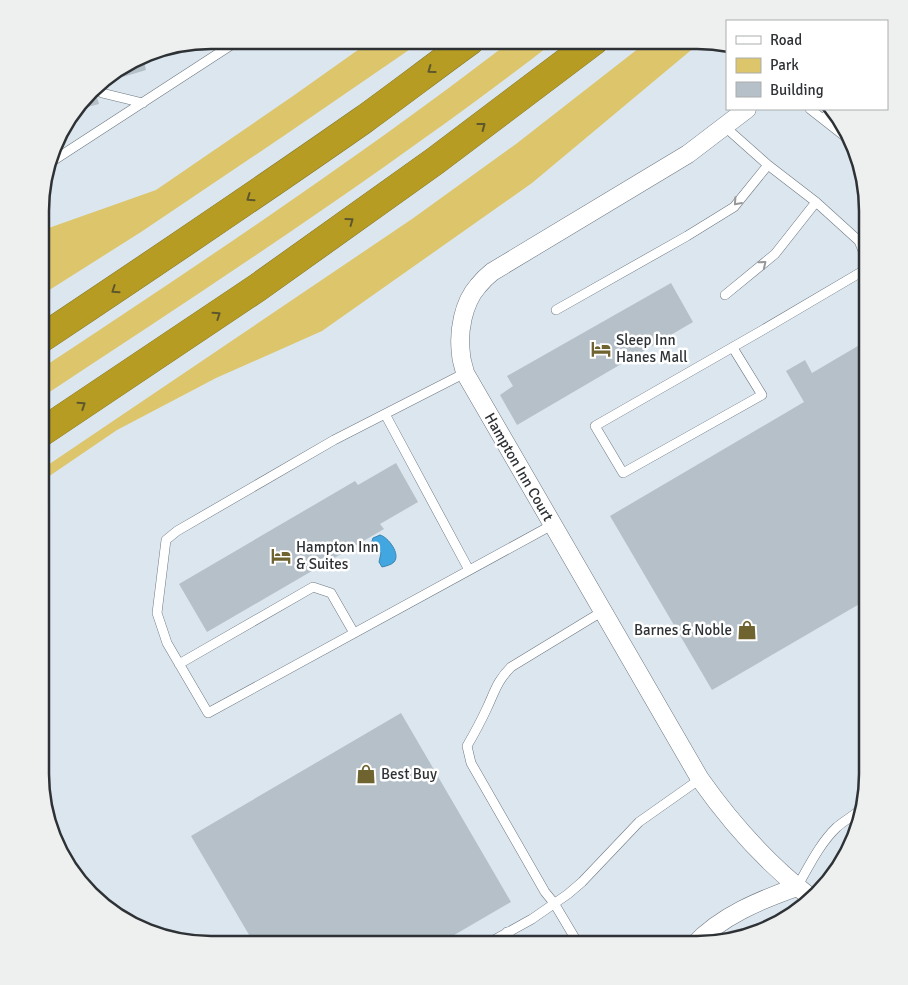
<svg xmlns="http://www.w3.org/2000/svg" width="908" height="985" viewBox="0 0 908 985" font-family="Signika,sans-serif">
<style>
.green{fill:#dcc56b}
.water{fill:#42a6e0;stroke:#3c83ad}
.building{fill:#b5c0c8}
.lines{fill:none;stroke-linecap:round;stroke-linejoin:round}
.service-casing{stroke:#6e7880;stroke-width:10}
.minor-casing{stroke:#6e7880;stroke-width:19}
.motorway-casing{stroke:#867729;stroke-width:29}
.service{stroke:#fff;stroke-width:9}
.minor{stroke:#fff;stroke-width:18}
.motorway{stroke:#b69c22;stroke-width:28}
.oneway{stroke:#5e572e}
.oneway2{stroke:#96989a}
.labels{text-anchor:middle;dominant-baseline:central;stroke-width:5;stroke-linejoin:round;paint-order:stroke}
.poi-label{font-size:15px;fill:#2e3235;stroke:#fff;text-anchor:start}
.street-label{font-size:15px;fill:#2e3235;stroke:#fff}
.rim{fill:none;stroke:#2e3235;stroke-width:2.5}
</style>
<rect width="100%" height="100%" fill="#dbe6ef"/>
<path class="green" d="M372 40 422 41 285 135 141 232 43 294V230L156 190 293 96Z
M511 41H555C499 85 442 126 384 167 272 246 157 321 42 397V368C201 263 360 157 511 41Z
M648 41H702L532 183 322 331 216 378 117 430 42 481V469L412 219 516 144Z"/>
<path class="water" d="M380 535C388 537 401 554 394 562 391 565 386 566 382 567L379 562 381 553 380 552 373 550 371 544 373 538Z"/>
<path class="building" d="M143 57 146 70 96 85 98 82Z
M94 87 99 104 76 110Z
M671 283 693 322 517 425 500 395 513 386 507 376Z
M868 340V599L712 690 610 516 804 402 786 371 805 360 812 373Z
M396 463 418 502 380 524 384 529 207 632 179 584 355 481 358 485Z
M401 713 511 902 437 945H255L191 836Z"/>
<g class="lines">
<defs>
<path id="service" d="M102 93 143 103
M810 109 847 138
M823 119 832 110
M724 126 768 165 816 202 859 241 868 263
M48 164 239 40
M725 295 775 254 816 202
M556 310 687 236 734 207 768 165
M733 348 762 395 623 473 595 426 761 331 868 268
M465 373 334 440 177 531 166 540 157 613 167 643 208 713 552 525
M385 414 469 570
M179 664 313 587 331 593 354 633
M797 887C809 866 820 843 837 827 844 821 853 816 860 810
M507 932 514 945
M485 945 532 919 568 894 582 882 639 822 700 779
M579 945 554 903 545 892 471 763 467 746C474 734 481 721 487 708 495 691 497 681 511 667L603 611"/>
<path id="minor" d="M747 109 688 154 492 272C487 276 482 281 478 286 463 303 458 332 461 354 461 360 464 367 465 373L700 779C731 823 768 864 810 897
M694 945C721 916 760 900 797 887"/>
<path id="motorway" d="M42 338C150 266 257 194 363 120 399 94 434 67 470 41
M42 432 257 288 435 161 594 41"/>
</defs>
<use href="#service" class="service-casing"/>
<use href="#minor" class="minor-casing"/>
<use href="#motorway" class="motorway-casing"/>
<use href="#service" class="service"/>
<use href="#minor" class="minor"/>
<use href="#motorway" class="motorway"/>
</g>
<defs><path id="oneway-chevron" d="M-2-3.5L2.5 0L-2 3.5" fill="none" stroke-width="1.6" stroke-linecap="round" stroke-linejoin="round" transform="scale(1.25)"/></defs>
<g class="oneway">
<use href="#oneway-chevron" transform="translate(431 70) rotate(144)"/>
<use href="#oneway-chevron" transform="translate(482 126) rotate(-37)"/>
<use href="#oneway-chevron" transform="translate(250 198) rotate(145)"/>
<use href="#oneway-chevron" transform="translate(350 221) rotate(-36)"/>
<use href="#oneway-chevron" transform="translate(115 290) rotate(146)"/>
<use href="#oneway-chevron" transform="translate(217 315) rotate(-34)"/>
<use href="#oneway-chevron" transform="translate(82 405) rotate(-34)"/>
</g>
<g class="oneway2">
<use href="#oneway-chevron" transform="translate(737 202) rotate(132)"/>
<use href="#oneway-chevron" transform="translate(763 264) rotate(-39)"/>
</g>
<defs>
<symbol id="hotel-bare" viewBox="-9 -9 18 18"><path d="M-6-4.5h1.5V1H6V5H4.5V3h-9V5H-6ZM-4 0a1.8 1.8 0 1 1 3.6 0ZM.5 0V-2.5h3Q6-2.5 6 0Z" fill="#6f6330" stroke="#fff" stroke-width="2.5" paint-order="stroke"/></symbol>
<symbol id="shop-bare" viewBox="-9 -9 18 18"><path d="M-5-2.5h2.3a2.7 3.5 0 0 1 5.4 0H5L5.5 6h-11ZM-1.5-2.5h3a1.5 2.3 0 0 0-3 0Z" fill="#6f6330" stroke="#fff" stroke-width="2.5" paint-order="stroke"/></symbol>
</defs>
<g fill-rule="evenodd">
<use href="#hotel-bare" x="587" y="335" width="28" height="28"/>
<use href="#hotel-bare" x="267" y="542" width="28" height="28"/>
<use href="#shop-bare" x="733" y="616" width="28" height="28"/>
<use href="#shop-bare" x="352" y="760" width="28" height="28"/>
</g>
<g class="labels">
<g class="poi-label">
<text x="616" y="340">Sleep Inn<tspan x="616" dy="17">Hanes Mall</tspan></text>
<text x="296" y="547">Hampton Inn<tspan x="296" dy="17">&amp; Suites</tspan></text>
<text x="732" y="630" text-anchor="end">Barnes &amp; Noble</text>
<text x="381" y="774">Best Buy</text>
</g>
<g class="street-label">
<text transform="translate(519 467) rotate(60)">Hampton Inn Court</text>
</g>
</g>
<path d="M0 0H908V985H0ZM211 49H697A162 162 0 0 1 859 211V774A162 162 0 0 1 697 936H211A162 162 0 0 1 49 774V211A162 162 0 0 1 211 49Z" fill="#eeefef" fill-rule="evenodd"/>
<path class="rim" d="M211 49H697A162 162 0 0 1 859 211V774A162 162 0 0 1 697 936H211A162 162 0 0 1 49 774V211A162 162 0 0 1 211 49Z"/>
<rect x="726" y="20" width="162" height="90" fill="#ffffff" stroke="#abadae"/>
<rect x="736" y="36" width="25" height="8" fill="#ffffff" stroke="#abadae"/>
<text x="770" y="45" font-size="15" fill="#2e3235">Road</text>
<rect x="736" y="58" width="25" height="15" fill="#dcc56b" stroke="#abadae"/>
<text x="770" y="70" font-size="15" fill="#2e3235">Park</text>
<rect x="736" y="82" width="25" height="15" fill="#b5c0c8" stroke="#abadae"/>
<text x="770" y="95" font-size="15" fill="#2e3235">Building</text>
</svg>
